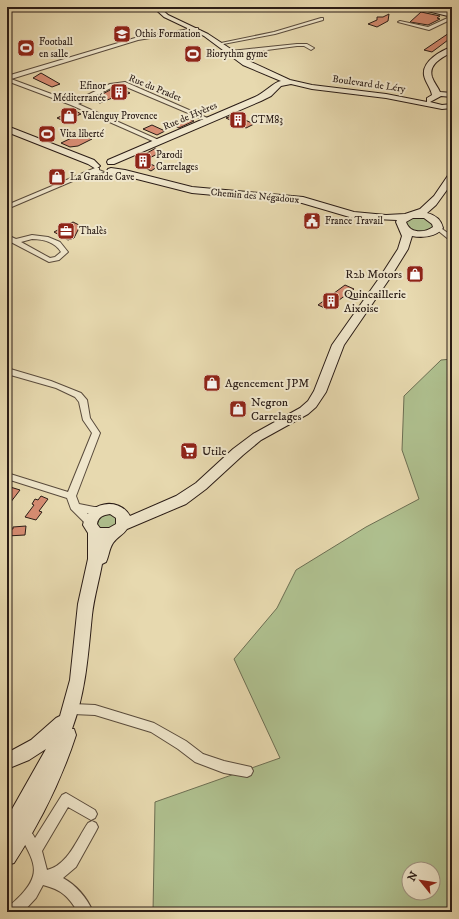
<svg xmlns="http://www.w3.org/2000/svg" width="459" height="919" viewBox="0 0 459 919" font-family="'IM FELL DW Pica',serif">
<style>
.green{fill:#afc08f;stroke:#6c6e52;fill-rule:evenodd}
.building{fill:#d68c72;stroke:#2a1c16}
.lines{fill:none;stroke-linecap:round;stroke-linejoin:round}
.street-casing{stroke:#594b3c;stroke-width:2}
.secondary-casing{stroke:#2a1c16;stroke-width:2}
.street{fill:#efe6cb;fill-rule:evenodd}
.secondary{fill:#efe6cb;fill-rule:evenodd}
.labels{text-anchor:middle;dominant-baseline:central;stroke-width:4;stroke-linejoin:round;paint-order:stroke}
.far-poi-label{font-size:10px;fill:#2a1c16;stroke:#efe6cb;text-anchor:start}
.far-street-label{font-size:10px;fill:#2a1c16;stroke:#efe6cb}
.poi-label{font-size:12px;fill:#2a1c16;stroke:#efe6cb;text-anchor:start}
</style>
<rect width="100%" height="100%" fill="#e7d9af"/>
<filter id="stains"><feTurbulence type="fractalNoise" baseFrequency=".005" numOctaves="4"/><feColorMatrix values="0 0 0 0 .2 0 0 0 0 .09 0 0 0 0 .02 0 0 0 .5 -.17"/></filter>
<radialGradient id="worn" r=".72"><stop offset=".6" stop-color="#630" stop-opacity="0"/><stop offset="1" stop-color="#630" stop-opacity=".3"/></radialGradient>
<path class="green" d="M421 215 438 228 416 234 401 222Z
M452 359V912H153L155 802 280 758 234 659 277 608 296 570 366 527 419 499 402 450 404 396 441 360ZM409 869H433V893H409Z
M100 510 123 516 107 535 90 522Z"/>
<path class="building" d="M421 12 440 16 437 18 440 19 428 25 410 22Z
M389 14 388 21 377 27 368 24 377 20V17H383Z
M452 31V37L432 52 424 50Z
M41 73 60 84 52 87 33 78Z
M114 88H120L130 93 120 97 117 96 100 103 91 100Z
M74 110 81 114 64 121 57 118Z
M234 115 254 124 246 128 226 118Z
M185 117 194 121 179 128 170 123Z
M152 125 165 131 157 135 143 129Z
M80 134 92 139 78 146 70 147 61 143Z
M156 148 159 153 144 161 157 167 151 171 138 164 136 165 137 161 136 157 138 158Z
M73 222 79 225 77 227 79 228 74 238 68 240 54 232Z
M345 285 354 289 327 309 318 305Z
M7 486 20 490 7 507Z
M41 496 48 499 39 511 42 512 36 520 25 517 34 505 32 504 35 499 38 500Z
M26 526 25 535 7 536 8 529H13V527Z"/>
<g class="lines">
<defs>
<path id="street" d="M452 16V19L429 30 398 22 400 21 428 27Z
M321 18H323V20L275 34 218 45 216 44 274 32Z
M196 28H198V30L138 40 11 79 73 102 110 84 125 82 212 120 207 121 124 86 113 87 78 104 161 141V143H157L71 105 7 81V76L135 38Z
M297 44H307L314 48 311 50 304 46H297L231 55 228 53 231 51Z
M95 168H99V170L104 172 75 180 7 209V205Z
M438 226 452 236V242L436 229V227Z
M7 235 16 239 32 235 48 237 60 242 68 252 59 260 49 262 7 240ZM32 239C43 239 55 242 61 252L55 257 50 258 21 242Z
M7 368 51 381 81 393 87 400 90 418 100 433 76 496 79 504 94 507H103L105 510 103 513 94 515 87 513 95 522 93 525H87L71 509 67 498 7 479V473L68 492 92 433 83 420 79 402 75 397 56 388 7 374Z
M73 704 95 705 154 723 186 741 203 754 224 761 251 767 253 771 251 775 247 777 224 773 195 762 178 749 151 732 95 715 73 714 69 713 67 709 69 705Z
M66 793 95 810 97 814 95 818 91 820 68 807 42 851 47 870C68 865 77 839 88 823L92 821 96 823 98 827 96 831 76 867 63 878C76 885 87 898 93 912H78C68 896 62 890 43 885L36 898 23 912H7C8 906 14 902 18 898 41 875 36 865 22 839L19 837 17 833 19 829 23 827C29 829 32 832 35 838L62 795Z"/>
<path id="secondary" d="M153 7H159L168 15 208 34 249 61 290 80 312 85 386 94 427 102V98L432 95C431 88 425 82 424 75 422 61 442 50 452 47V52C443 57 428 64 432 77 434 83 438 87 440 92L452 93V97L441 96 430 102 442 105 452 104V108L442 109 386 98 312 89 291 84 281 86 271 96 261 101 114 164H108L107 162 108 160 255 97C264 93 274 82 281 81L243 65 204 36 164 17Z
M411 7H424L452 13V17Z
M7 126 94 160 100 166 96 169 88 164 7 132Z
M111 168 125 170 192 187 303 197 354 212 386 215 405 214 420 209 434 196 449 174 452 173V183L449 187 436 205 427 213C435 215 441 219 443 228 436 237 422 238 412 236L408 249 390 278 344 345 326 392 316 407 308 414 261 440 243 455 206 489 186 504 127 529C123 535 117 537 113 543 109 549 109 556 106 562L102 564C99 581 94 597 92 615 88 654 86 691 72 729H74L76 735C61 781 40 823 14 863L7 865V818L46 749 29 760 7 769V753L31 740 56 718 60 716 70 680 78 604 88 559V533L83 525C87 502 119 496 130 516L176 496 196 483 233 449 253 434 300 408 308 401 314 391 332 345 380 277 398 249 402 236 396 222 397 220 353 218 302 203 192 193 125 176 108 173 107 171 108 169ZM413 218H424L432 224 433 227C425 233 410 234 406 222ZM110 514 116 518V524L109 528H100L97 524C98 517 103 515 110 514Z"/>
</defs>
<use href="#street" class="street-casing"/>
<use href="#secondary" class="secondary-casing"/>
<use href="#street" class="street"/>
<use href="#secondary" class="secondary"/>
</g>
<defs>
<symbol id="university-square" viewBox="-11 -11 22 22"><rect x="-9" y="-9" width="18" height="18" rx="4" fill="#8f2418" stroke="#efe6cb"/><path d="M0-5L7-2L0 1L-7-2ZM-4 1L0 2.5L4 1V4Q0 6-4 4Z" fill="#fff"/></symbol>
<symbol id="stadium-square" viewBox="-11 -11 22 22"><rect x="-9" y="-9" width="18" height="18" rx="4" fill="#8f2418" stroke="#efe6cb"/><path d="M0-5a6.5 5 0 1 0 0 10a6.5 5 0 1 0 0-10ZM-3.5-1.8h7v3.6h-7Z" fill="#fff"/></symbol>
<symbol id="building-square" viewBox="-11 -11 22 22"><rect x="-9" y="-9" width="18" height="18" rx="4" fill="#8f2418" stroke="#efe6cb"/><path d="M-4-6H4V6H1V3H-1V6H-4ZM-2.5-4.3h1.7v1.8h-1.7ZM.8-4.3h1.7v1.8H.8ZM-2.5-1h1.7V.8h-1.7ZM.8-1h1.7V.8H.8Z" fill="#fff"/></symbol>
<symbol id="shop-square" viewBox="-11 -11 22 22"><rect x="-9" y="-9" width="18" height="18" rx="4" fill="#8f2418" stroke="#efe6cb"/><path d="M-5-2.5h2.3a2.7 3.5 0 0 1 5.4 0H5L5.5 6h-11ZM-1.5-2.5h3a1.5 2.3 0 0 0-3 0Z" fill="#fff"/></symbol>
<symbol id="civic-square" viewBox="-11 -11 22 22"><rect x="-9" y="-9" width="18" height="18" rx="4" fill="#8f2418" stroke="#efe6cb"/><path d="M-.6-6.5H3V-4.5H.6V-3L4-1V1h2V6H-6V1h2V-1L-.6-3ZM-1.2 2.5V6h2.4V2.5Z" fill="#fff"/></symbol>
<symbol id="office-square" viewBox="-11 -11 22 22"><rect x="-9" y="-9" width="18" height="18" rx="4" fill="#8f2418" stroke="#efe6cb"/><path d="M-6-3h4V-5.5h4V-3h4V5H-6ZM-1-4.5V-3h2v-1.5ZM-6 0V1H6V0Z" fill="#fff"/></symbol>
<symbol id="supermarket-square" viewBox="-11 -11 22 22"><rect x="-9" y="-9" width="18" height="18" rx="4" fill="#8f2418" stroke="#efe6cb"/><path d="M-6-5.5h2.5l.6 2H6L4.5 2H-2.5L-4.4-4H-6ZM-1.5 3.2a1.3 1.3 0 1 0 .1 0ZM3 3.2a1.3 1.3 0 1 0 .1 0Z" fill="#fff"/></symbol>
</defs>
<g fill-rule="evenodd">
<use href="#university-square" x="112" y="24" width="20" height="20"/>
<use href="#stadium-square" x="16" y="38" width="20" height="20"/>
<use href="#stadium-square" x="183" y="44" width="20" height="20"/>
<use href="#building-square" x="109" y="82" width="20" height="20"/>
<use href="#shop-square" x="59" y="106" width="20" height="20"/>
<use href="#building-square" x="228" y="110" width="20" height="20"/>
<use href="#stadium-square" x="37" y="124" width="20" height="20"/>
<use href="#building-square" x="133" y="151" width="20" height="20"/>
<use href="#shop-square" x="47" y="167" width="20" height="20"/>
<use href="#civic-square" x="302" y="211" width="20" height="20"/>
<use href="#office-square" x="56" y="221" width="20" height="20"/>
<use href="#shop-square" x="405" y="264" width="20" height="20"/>
<use href="#building-square" x="321" y="291" width="20" height="20"/>
<use href="#shop-square" x="202" y="373" width="20" height="20"/>
<use href="#shop-square" x="228" y="399" width="20" height="20"/>
<use href="#supermarket-square" x="179" y="441" width="20" height="20"/>
</g>
<g class="labels">
<g class="far-poi-label">
<text x="135" y="34">Othis Formation</text>
<text x="39" y="42">Football<tspan x="39" dy="12">en salle</tspan></text>
<text x="206" y="54">Biorythm gyme</text>
<text x="106" y="86" text-anchor="end">Efinor<tspan x="106" dy="12">Méditerranée</tspan></text>
<text x="82" y="116">Valenguy Provence</text>
<text x="251" y="120">CTM83</text>
<text x="60" y="134">Vita liberté</text>
<text x="156" y="155">Parodi<tspan x="156" dy="12">Carrelages</tspan></text>
<text x="70" y="177">La Grande Cave</text>
<text x="325" y="221">France Travail</text>
<text x="79" y="231">Thalès</text>
</g>
<g class="far-street-label">
<text transform="translate(369 84) rotate(8)">Boulevard de Léry</text>
<text transform="translate(155 88) rotate(22)">Rue du Pradet</text>
<text transform="translate(190 116) rotate(-23)">Rue de Hyères</text>
<text transform="translate(255 196) rotate(5)">Chemin des Négadoux</text>
</g>
<g class="poi-label">
<text x="402" y="274" text-anchor="end">R2b Motors</text>
<text x="344" y="294">Quincaillerie<tspan x="344" dy="14">Aixoise</tspan></text>
<text x="225" y="383">Agencement JPM</text>
<text x="251" y="402">Negron<tspan x="251" dy="14">Carrelages</tspan></text>
<text x="202" y="451">Utile</text>
</g>
</g>
<rect width="459" height="919" fill="none" stroke="#e7d9af" stroke-width="24"/>
<rect x="8" y="8" width="443" height="903" fill="none" stroke="#2a1c16" stroke-width="2"/>
<rect x="12" y="12" width="435" height="895" fill="none" stroke="#2a1c16"/>
<g transform="translate(421 881) rotate(300)"><circle r="19" fill="#efe6cb" stroke="#a09583"/>
<path d="M0-3L7 15L0 10L-7 15Z" fill="#8f2418"/>
<text y="-6" font-size="11" font-weight="bold" text-anchor="middle" fill="#2a1c16">N</text>
</g>
<rect width="100%" height="100%" filter="url(#stains)"/>
<rect width="100%" height="100%" fill="url(#worn)"/>
</svg>
